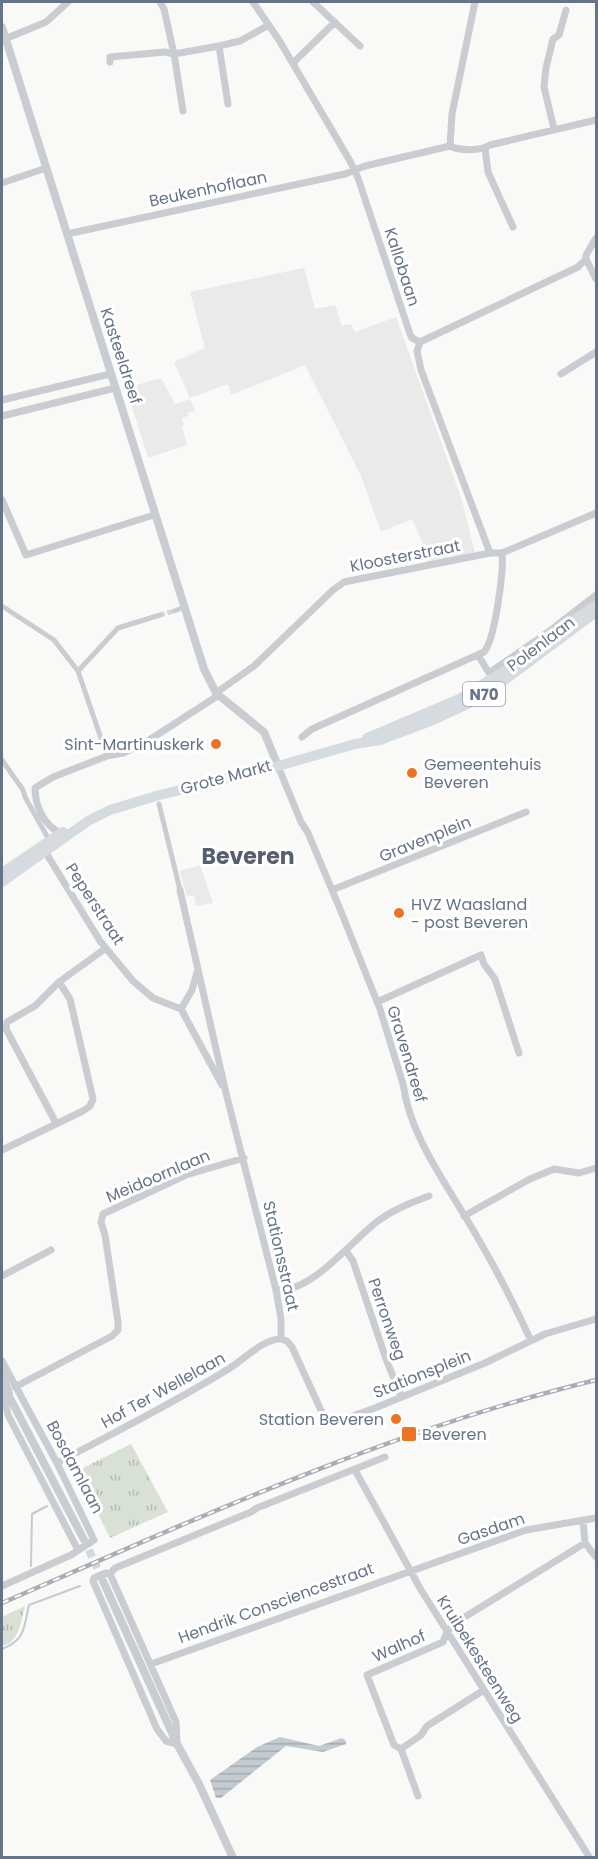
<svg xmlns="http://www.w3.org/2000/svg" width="598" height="1859" viewBox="0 0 598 1859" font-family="Poppins,sans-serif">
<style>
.built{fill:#eaeaea}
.grass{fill:url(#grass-tufts)}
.water{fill:url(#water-rules)}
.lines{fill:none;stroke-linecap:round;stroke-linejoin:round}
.stream{stroke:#c3cbd1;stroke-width:2}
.pedestrian-tunnel{stroke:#d4d8dc;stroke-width:5;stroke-dasharray:5 2.5;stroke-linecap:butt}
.tertiary-tunnel{stroke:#d4d8dc;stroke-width:8;stroke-dasharray:8 4;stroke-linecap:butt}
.pedestrian{stroke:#c9ccd0;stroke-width:5}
.minor{stroke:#c9ccd0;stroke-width:7}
.tertiary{stroke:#c9ccd0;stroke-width:8}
.primary{stroke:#d6dbe0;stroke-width:10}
.rail-casing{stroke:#a9adb5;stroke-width:4.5}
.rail{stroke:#fff;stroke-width:2;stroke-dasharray:7;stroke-linecap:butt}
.poi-dot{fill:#ed7323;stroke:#fff;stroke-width:2}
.labels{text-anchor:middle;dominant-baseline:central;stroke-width:6;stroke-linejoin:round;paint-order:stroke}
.shield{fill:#fff;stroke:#949eac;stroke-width:1.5}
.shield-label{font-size:15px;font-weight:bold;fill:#667489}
.street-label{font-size:16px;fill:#667489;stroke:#fff}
.poi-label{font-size:16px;fill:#667489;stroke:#fff;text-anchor:start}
.district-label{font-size:22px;font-weight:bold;fill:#555f6e;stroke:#fff}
</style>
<defs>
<pattern id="grass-tufts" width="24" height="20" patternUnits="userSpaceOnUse" patternTransform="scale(1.5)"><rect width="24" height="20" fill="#d9e1d7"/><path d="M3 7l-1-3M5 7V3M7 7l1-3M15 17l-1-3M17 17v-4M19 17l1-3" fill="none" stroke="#b4bbb4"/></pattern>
<pattern id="water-rules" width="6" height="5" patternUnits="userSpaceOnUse" patternTransform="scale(1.5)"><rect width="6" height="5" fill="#c3cbd1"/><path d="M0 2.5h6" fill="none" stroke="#a2a9af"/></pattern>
</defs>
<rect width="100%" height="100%" fill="#f9f9f7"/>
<path class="built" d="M304 268 315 309 335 305 342 326 351 324 355 332 396 317 462 500 475 553 427 565 424 546 412 519 381 532 361 476 305 365 231 395 228 384 190 398 174 362 205 348 190 292Z
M161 378 175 404 190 399 195 411 188 413V416L182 418 184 425 182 426 187 445 148 458 126 388Z
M200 865 213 903 196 906 194 895 187 897 180 871Z"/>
<path class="grass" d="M131 1444 168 1512 110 1538 77 1471Z
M25 1606C21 1621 19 1643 2 1646V1617Z"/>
<path class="water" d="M280 1737 319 1746 342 1738 346 1741V1744L323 1752 286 1746 221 1798H216L210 1780 257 1747Z"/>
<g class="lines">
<path class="stream" d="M31 1566 32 1514 47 1506
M2 1649C25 1640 24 1628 29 1605L80 1586"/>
<path class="pedestrian-tunnel" d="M160 615 174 611"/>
<path class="tertiary-tunnel" d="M84 1539 103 1581"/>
<path class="pedestrian" d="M2 606 54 640 78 671 107 756
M174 611 185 607
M78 671 118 628 160 615
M2 760 23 790 25 797 48 838
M159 804 180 890"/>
<path class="minor" d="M160 2 164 9 174 54 183 111
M253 2 279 40 350 161 358 178 410 334 412 338 420 342
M313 2 360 46
M5 39 46 22 68 2
M219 46 228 104
M110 62V57L165 52 174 54 219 46 240 41 269 25
M293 63 335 22
M554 129 544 87 546 68 553 39 559 35 566 10
M450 146 452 114 475 2
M485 148 488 172 513 227
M2 183 46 168
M67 234 345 174 365 166 450 146C460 151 481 151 490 145L596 120
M586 259 596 279
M420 342 417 351 421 370 490 553
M420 342 578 267 586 259V255L596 238
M561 374 596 352
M2 400 110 374
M2 416 115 388
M2 500 26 555 154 515
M478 655 489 673 547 633 596 595
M216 693 254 666 333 590 344 582 490 553H502L596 513
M302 737 312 729 484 652C495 640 504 570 502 553
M278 766 301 822 308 833 340 909 380 1009 403 1084C409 1127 433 1164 455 1200 483 1245 509 1292 531 1341
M60 833C44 825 35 806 35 788L53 777 107 756 123 753 146 742 219 695
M46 853 100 941 133 981 153 998 181 1009
M180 890 226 1093 276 1290 281 1319V1339
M332 890 526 812
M197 972 192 990 181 1009 222 1085
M377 1002 481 955 484 964 495 979 519 1053
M56 1123 6 1029 7 1022 35 1006 59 982 106 948
M2 1150 83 1111 90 1106 93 1099 70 999 59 982
M464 1216 530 1179 554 1169 579 1173 596 1168
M346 1251 353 1261 386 1359 401 1396
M2 1276 51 1250
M276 1290C312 1293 352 1240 378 1221 394 1209 411 1203 429 1196
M281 1339 287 1341 292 1347 324 1417 329 1423H333L375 1408 485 1363 545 1334 596 1319
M2 1361 57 1463 94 1540 71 1555 2 1586
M15 1387 112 1336 118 1330V1322L105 1235 101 1222 103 1214 186 1175 244 1158
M2 1389 8 1415 78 1550
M57 1463C115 1432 174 1403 230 1368 244 1359 265 1338 281 1339
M355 1470 421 1590 590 1858
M583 1520 585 1543
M106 1573 110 1574 176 1722 177 1744 166 1741 157 1729 93 1581 94 1578Z
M110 1574 115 1568 251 1512 257 1508 385 1457
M151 1664 526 1530 596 1518
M401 1749 394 1745 367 1675 443 1642 447 1632 455 1623 585 1543 596 1557
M418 1796 401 1749 421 1735 427 1726 484 1690"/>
<path class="tertiary" d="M2 27 204 669 216 693 264 732 278 766
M2 1373 9 1394
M2 1387 11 1400 83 1538
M103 1581 177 1744 199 1784 233 1858"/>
<path class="primary" d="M567 625 596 605
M367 738 459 699 514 665
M2 873 63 832
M2 882 88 821 110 810 156 796 278 766 355 744 380 740 433 720 470 703 506 679 596 612"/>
<defs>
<path id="rail" d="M2 1603C195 1519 390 1430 596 1380"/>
</defs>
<use href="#rail" class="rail-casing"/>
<use href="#rail" class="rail"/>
</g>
<g class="poi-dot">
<circle cx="216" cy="744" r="6"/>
<circle cx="412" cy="773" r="6"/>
<circle cx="399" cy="913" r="6"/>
<circle cx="396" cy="1419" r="6"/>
<rect x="401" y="1426" width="16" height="16" rx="3"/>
</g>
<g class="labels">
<rect class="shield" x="463" y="682" width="42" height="24" rx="4.5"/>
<g class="shield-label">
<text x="484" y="694">N70</text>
</g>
<g class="street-label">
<text transform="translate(208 189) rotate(-12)">Beukenhoflaan</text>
<text transform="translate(402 267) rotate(72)">Kallobaan</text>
<text transform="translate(121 356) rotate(72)">Kasteeldreef</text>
<text transform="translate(405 556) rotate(-11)">Kloosterstraat</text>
<text transform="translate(541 644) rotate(-37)">Polenlaan</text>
<text transform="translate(226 777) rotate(-15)">Grote Markt</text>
<text transform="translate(425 839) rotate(-22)">Gravenplein</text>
<text transform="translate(95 904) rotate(57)">Peperstraat</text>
<text transform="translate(407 1054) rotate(73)">Gravendreef</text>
<text transform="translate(158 1176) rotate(-23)">Meidoornlaan</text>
<text transform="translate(281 1256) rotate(77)">Stationsstraat</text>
<text transform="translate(387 1319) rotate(71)">Perronweg</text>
<text transform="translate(422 1374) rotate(-22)">Stationsplein</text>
<text transform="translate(163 1390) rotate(-29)">Hof Ter Wellelaan</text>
<text transform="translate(75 1467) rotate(62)">Bosdamlaan</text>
<text transform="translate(491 1529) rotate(-19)">Gasdam</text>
<text transform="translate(276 1603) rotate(-20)">Hendrik Consciencestraat</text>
<text transform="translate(399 1646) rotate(-24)">Walhof</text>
<text transform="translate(480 1659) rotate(58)">Kruibekesteenweg</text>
</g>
<g class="poi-label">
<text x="204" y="744" text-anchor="end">Sint-Martinuskerk</text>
<text x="424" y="764">Gemeentehuis<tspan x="424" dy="18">Beveren</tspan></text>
<text x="411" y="904">HVZ Waasland<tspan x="411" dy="18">- post Beveren</tspan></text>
<text x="384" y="1419" text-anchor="end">Station Beveren</text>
<text x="422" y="1434">Beveren</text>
</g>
<g class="district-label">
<text x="248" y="856">Beveren</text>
</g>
</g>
<rect width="598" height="1859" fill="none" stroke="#667489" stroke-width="6"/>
</svg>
